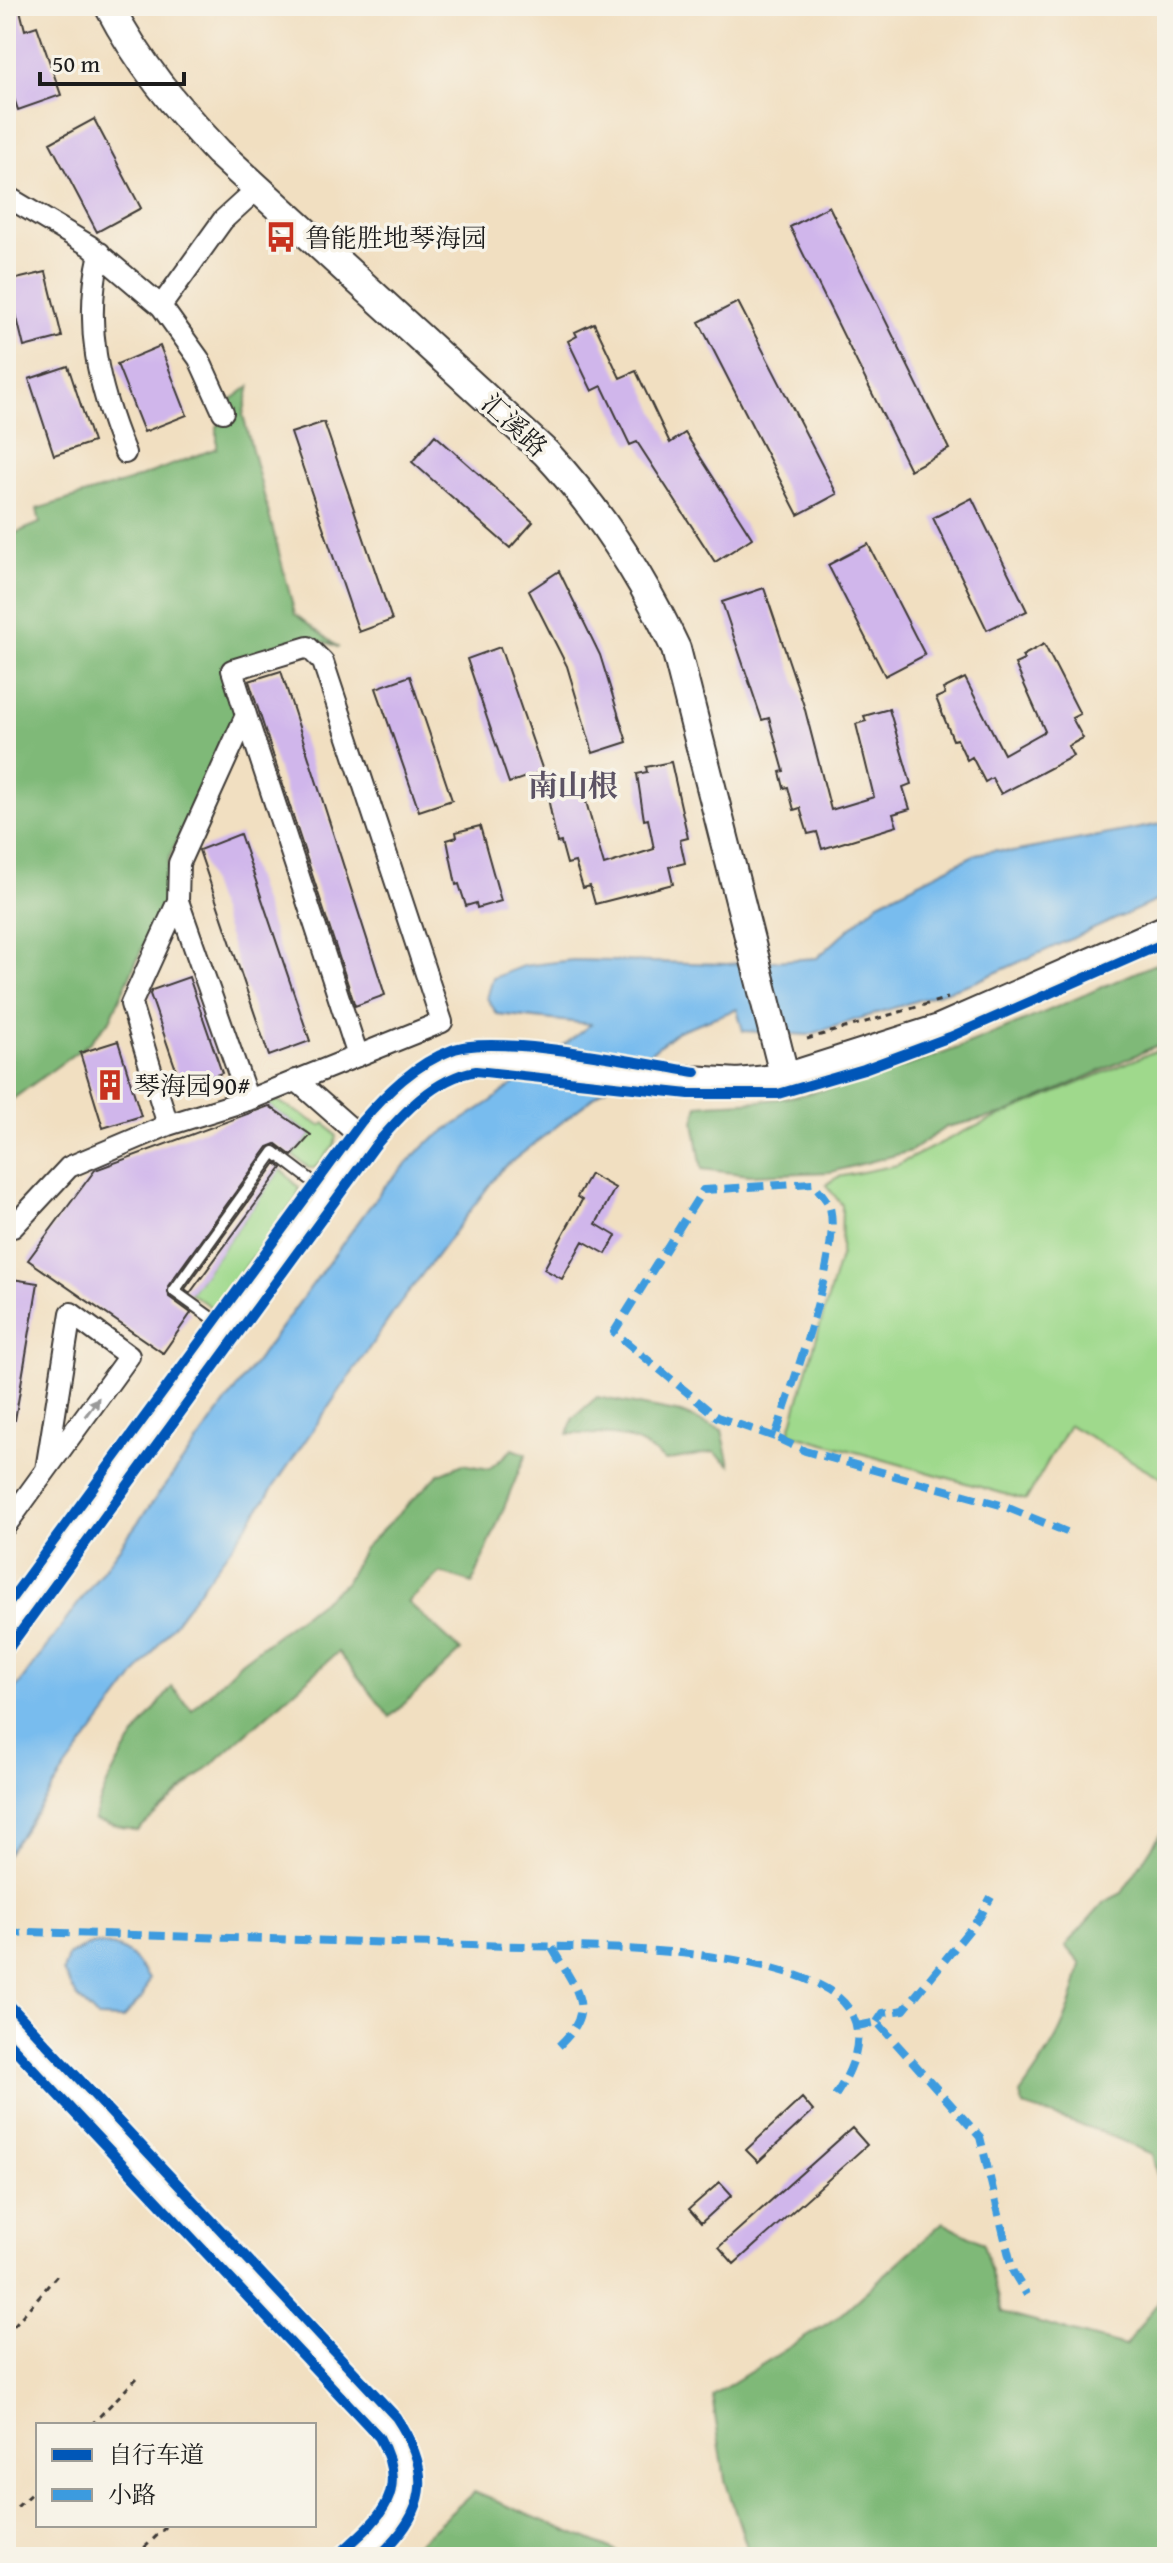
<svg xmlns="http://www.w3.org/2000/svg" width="1173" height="2563" viewBox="0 0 1173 2563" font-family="'Gentium Book Plus','Noto Serif SC',serif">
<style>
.green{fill:#9fd98c;stroke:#5e7a54;stroke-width:2}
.forest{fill:#7fb978;stroke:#4e6a4a;stroke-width:2}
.water{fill:#78bcee;stroke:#4a6c85;stroke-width:2}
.building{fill:#d0b6eb}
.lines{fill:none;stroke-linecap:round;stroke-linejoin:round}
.lane-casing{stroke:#3c3935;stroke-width:14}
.street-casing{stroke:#3c3935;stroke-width:24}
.secondary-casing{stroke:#3c3935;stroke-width:32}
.path{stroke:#3c3935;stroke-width:3;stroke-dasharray:6 6;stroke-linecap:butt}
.lane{stroke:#fff;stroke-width:10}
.street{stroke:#fff;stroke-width:20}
.secondary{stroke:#fff;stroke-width:28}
.quiet{stroke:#3c9bdf;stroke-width:8;stroke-dasharray:16 8;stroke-linecap:butt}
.cycleway-casing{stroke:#f7f3e8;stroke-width:15}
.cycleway{stroke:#0057b8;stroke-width:10}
.oneway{fill:#999}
.labels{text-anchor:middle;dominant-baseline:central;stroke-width:7;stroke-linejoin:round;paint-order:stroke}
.poi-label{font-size:26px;fill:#1c1c1c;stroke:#f7f3e8;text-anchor:start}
.street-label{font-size:26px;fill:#1c1c1c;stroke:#f7f3e8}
.quarter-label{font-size:30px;font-weight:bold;fill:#5b5264;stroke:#f7f3e8}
</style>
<rect width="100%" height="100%" fill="#f7f3e8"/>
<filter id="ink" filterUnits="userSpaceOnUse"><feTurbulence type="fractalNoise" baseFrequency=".0125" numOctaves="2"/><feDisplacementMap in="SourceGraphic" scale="16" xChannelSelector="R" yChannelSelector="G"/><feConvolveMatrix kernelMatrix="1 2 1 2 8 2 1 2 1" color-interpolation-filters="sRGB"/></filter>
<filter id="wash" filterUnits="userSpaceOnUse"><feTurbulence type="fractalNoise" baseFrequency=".006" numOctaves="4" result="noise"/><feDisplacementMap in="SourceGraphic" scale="32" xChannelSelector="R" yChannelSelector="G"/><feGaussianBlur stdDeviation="1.8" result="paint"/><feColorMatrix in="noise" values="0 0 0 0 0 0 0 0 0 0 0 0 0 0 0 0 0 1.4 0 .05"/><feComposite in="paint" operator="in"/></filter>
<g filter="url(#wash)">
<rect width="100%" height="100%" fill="#f1dfc1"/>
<path class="green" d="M1167 1046V1481L1069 1425 1026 1500 789 1433 841 1253 842 1205 826 1185 838 1177 897 1165 963 1132Z
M276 1100 321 1126 325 1123 336 1136 334 1146 315 1168H309L293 1155 311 1135 266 1104Z
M281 1169 299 1188 297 1198 214 1309 190 1293Z"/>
<path class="forest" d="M250 386 243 415 295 614 339 648C302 627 260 653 222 665L237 714 169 858 164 900 110 1020 89 1043 6 1104V537L40 523 37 509 129 481 217 448V426L229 419 231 400Z
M1167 959V1041L1005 1114 946 1127 911 1151 831 1172 750 1175 702 1169 694 1122 698 1105C728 1102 760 1103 790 1097 922 1073 1044 1011 1167 959Z
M597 1397 681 1413 722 1430 730 1465 714 1452 665 1461C633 1432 610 1434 568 1434L573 1418Z
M513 1449 526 1454 473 1583 441 1573 408 1602 461 1651 390 1717 338 1652 137 1831 94 1820C110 1765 137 1732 172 1687L192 1710 241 1662 345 1583 364 1548 439 1474 463 1464 489 1469Z
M1167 1824V2219L1152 2154 1102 2132 1023 2106 1020 2094C1054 2046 1069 2023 1081 1964L1065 1946 1104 1902 1122 1893Z
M943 2222 983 2243 1002 2313 1125 2346 1158 2302 1167 2257V2557H739L748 2550 725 2480 712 2396 839 2316Z
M474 2492 630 2557H402Z"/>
<path class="water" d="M1167 823V896L975 982 808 1035 743 1031 737 1009 678 1031 501 1170 396 1309 244 1530 67 1767 6 1856V1702L384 1187 427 1143 493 1100 591 1024 497 1014 487 998 493 978 523 966 573 960 727 964 817 958 879 902 976 854 995 850 1013 852Z
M91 1944C123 1943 133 1954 149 1979L142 1998 122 2019 98 2018 77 1997 63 1972 68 1956Z"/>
<g id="blocks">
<path class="building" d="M6 6H19L25 30 37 26 61 95 18 110 6 75Z
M94 119 141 208 97 232 50 143Z
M829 206 949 449 910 470 790 227Z
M46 272 62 337 24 347 8 281Z
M738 302 837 494 798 515 699 322Z
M594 323 620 378 636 371 670 443 685 433 752 538 715 562 637 442 630 445 602 386 592 391 568 341 577 336 575 332Z
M160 346 187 415 144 432 117 364Z
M68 366 93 442 54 455 29 379Z
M324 422 392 620 359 632 291 433Z
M435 435 533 522 510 548 412 462Z
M972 498 1027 611 987 630 933 518Z
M868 544 925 655 885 676 828 565Z
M559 571 600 655 627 742 593 753 567 666 529 591Z
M764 588 804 706 831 810 874 797 856 724 866 721 864 716 889 709 911 784 903 787 910 809 893 814 897 826 822 849 817 832 808 834 800 808 794 810 788 787 784 788 780 772 784 771 769 718 762 720 722 602Z
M1044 644 1080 714 1072 718 1083 738 1068 746 1073 756 1001 794 992 778 985 782 972 757 967 760 957 739 953 740 936 698 945 694 943 689 965 678 1004 754 1045 731 1015 664 1024 660 1022 656Z
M500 647 543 771 509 783 467 659Z
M281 671 385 995 355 1006 249 681Z
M410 676 452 800 419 811 376 688Z
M671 762 688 838 680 840 685 863 669 867 673 884 595 904 590 886 583 888 575 862 567 864 561 842 557 843 547 793 581 784 604 865 654 849 648 819 644 820 637 774 647 772 646 767Z
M480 826 501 901 477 908 476 903 466 906 459 884 456 885 447 840 457 837 456 832Z
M240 834 310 1041 269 1056 199 850Z
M189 977 222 1073 182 1087 150 994 152 990Z
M118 1041 141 1116 103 1128 80 1053Z
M269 1106 311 1135 292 1156 276 1144 268 1147 168 1286 169 1297 191 1313 163 1353 28 1260 95 1170Z
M276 1163 282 1168 190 1293 185 1289Z
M590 1174 615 1188 596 1224 616 1236 606 1254 583 1241 562 1279 544 1269 582 1200 577 1197Z
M6 1278 38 1283 15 1420H6Z
M802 2098 813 2111 758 2162 746 2150Z
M852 2128 867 2145 734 2264 719 2247Z
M720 2182 732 2195 701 2223 689 2209Z"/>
</g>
</g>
<g filter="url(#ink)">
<use href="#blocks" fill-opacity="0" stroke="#3c3935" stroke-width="2"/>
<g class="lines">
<defs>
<path id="lane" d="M224 1327 174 1291 274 1152 324 1190"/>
<path id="street" d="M6 196 90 246 161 306 223 220 258 188
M100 253C83 324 98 387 125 453
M161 306 199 359 223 412
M246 715 358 1056
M296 1080 363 1139
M168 1125 131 1004 178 901
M6 1223 13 1227 69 1167 168 1125 248 1100 442 1022 323 662 308 647 232 670 246 715 179 863 178 901 248 1100
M6 1525 129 1356 71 1313 46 1470"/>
<path id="secondary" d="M109 6C138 62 175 107 218 152L546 453C601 512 642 576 676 649L785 1078
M6 1629 363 1139C400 1093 433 1063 494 1057L691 1080 738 1083 785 1078 939 1029 1167 929
M6 2018 393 2433C420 2490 398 2518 356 2557"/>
</defs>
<use href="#lane" class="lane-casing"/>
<use href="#street" class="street-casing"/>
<use href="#secondary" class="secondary-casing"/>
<path class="path" d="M807 1039 948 998
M6 2335 59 2273
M91 2425 137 2378
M6 2512 16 2508 38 2487
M143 2557 147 2553 144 2548 168 2525"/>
<use href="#lane" class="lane"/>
<use href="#street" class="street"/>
<use href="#secondary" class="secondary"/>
<path class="quiet" d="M775 1437 717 1417 614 1332 703 1190 813 1183C818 1190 828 1200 830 1208 842 1252 790 1390 775 1437L805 1451 1001 1505 1074 1535
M6 1934 29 1932C176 1936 324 1941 472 1945 567 1948 743 1943 825 1988 873 2015 860 2059 835 2096
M552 1948C578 1993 600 2011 553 2051
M877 2022 883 2013 904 2010 980 1917 991 1897
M857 2026 877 2022 980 2137 1013 2272 1027 2295"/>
<defs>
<path id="cycleway" d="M6 1606 361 1122C387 1092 415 1064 452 1050 495 1033 644 1064 696 1072
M6 1652 375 1146C402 1114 434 1078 476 1071L689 1094H778L864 1069 950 1037 1167 942
M6 2001 396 2417C434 2474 427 2512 378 2557
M6 2040 379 2437C412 2495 377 2520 336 2557"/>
</defs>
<use href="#cycleway" class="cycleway-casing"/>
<use href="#cycleway" class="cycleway"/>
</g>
<defs><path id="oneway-solid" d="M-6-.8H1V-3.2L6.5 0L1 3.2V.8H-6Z" transform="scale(2)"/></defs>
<use class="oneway" href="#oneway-solid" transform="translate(92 1407) rotate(-54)"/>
</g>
<defs>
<symbol id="bus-bare" viewBox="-9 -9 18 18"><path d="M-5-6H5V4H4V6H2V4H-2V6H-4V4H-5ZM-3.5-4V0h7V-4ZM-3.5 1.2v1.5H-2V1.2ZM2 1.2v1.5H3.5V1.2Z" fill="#c8321e" stroke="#f7f3e8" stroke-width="2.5" paint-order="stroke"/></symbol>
<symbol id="building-bare" viewBox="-9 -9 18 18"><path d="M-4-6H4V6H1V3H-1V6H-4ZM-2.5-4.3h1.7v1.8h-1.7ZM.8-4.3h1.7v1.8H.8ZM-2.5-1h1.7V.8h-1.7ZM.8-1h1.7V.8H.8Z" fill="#c8321e" stroke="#f7f3e8" stroke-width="2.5" paint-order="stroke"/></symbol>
</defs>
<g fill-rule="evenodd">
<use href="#bus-bare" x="259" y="215" width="44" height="44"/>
<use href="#building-bare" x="88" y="1063" width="44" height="44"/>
</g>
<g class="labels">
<g class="poi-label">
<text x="305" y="237">鲁能胜地琴海园</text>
<text x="134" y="1085">琴海园90#</text>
</g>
<g class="street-label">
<text transform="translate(515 425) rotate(43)">汇溪路</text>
</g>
<g class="quarter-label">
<text x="573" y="785">南山根</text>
</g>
</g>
<rect width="1173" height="2563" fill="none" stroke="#f7f3e8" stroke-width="32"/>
<rect x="36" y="2423" width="280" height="104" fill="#f7f3e8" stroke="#9f9d96" stroke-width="2"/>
<rect x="52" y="2449" width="40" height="12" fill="#0057b8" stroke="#9f9d96" stroke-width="2"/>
<text x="108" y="2463" font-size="24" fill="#1c1c1c">自行车道</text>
<rect x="52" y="2489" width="40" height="12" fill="#3c9bdf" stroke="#9f9d96" stroke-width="2"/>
<text x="108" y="2503" font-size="24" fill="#1c1c1c">小路</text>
<path d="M40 72v12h144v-12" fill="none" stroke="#1c1c1c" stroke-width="4"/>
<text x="52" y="72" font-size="24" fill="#1c1c1c" stroke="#f7f3e8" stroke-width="6" paint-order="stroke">50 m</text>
</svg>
